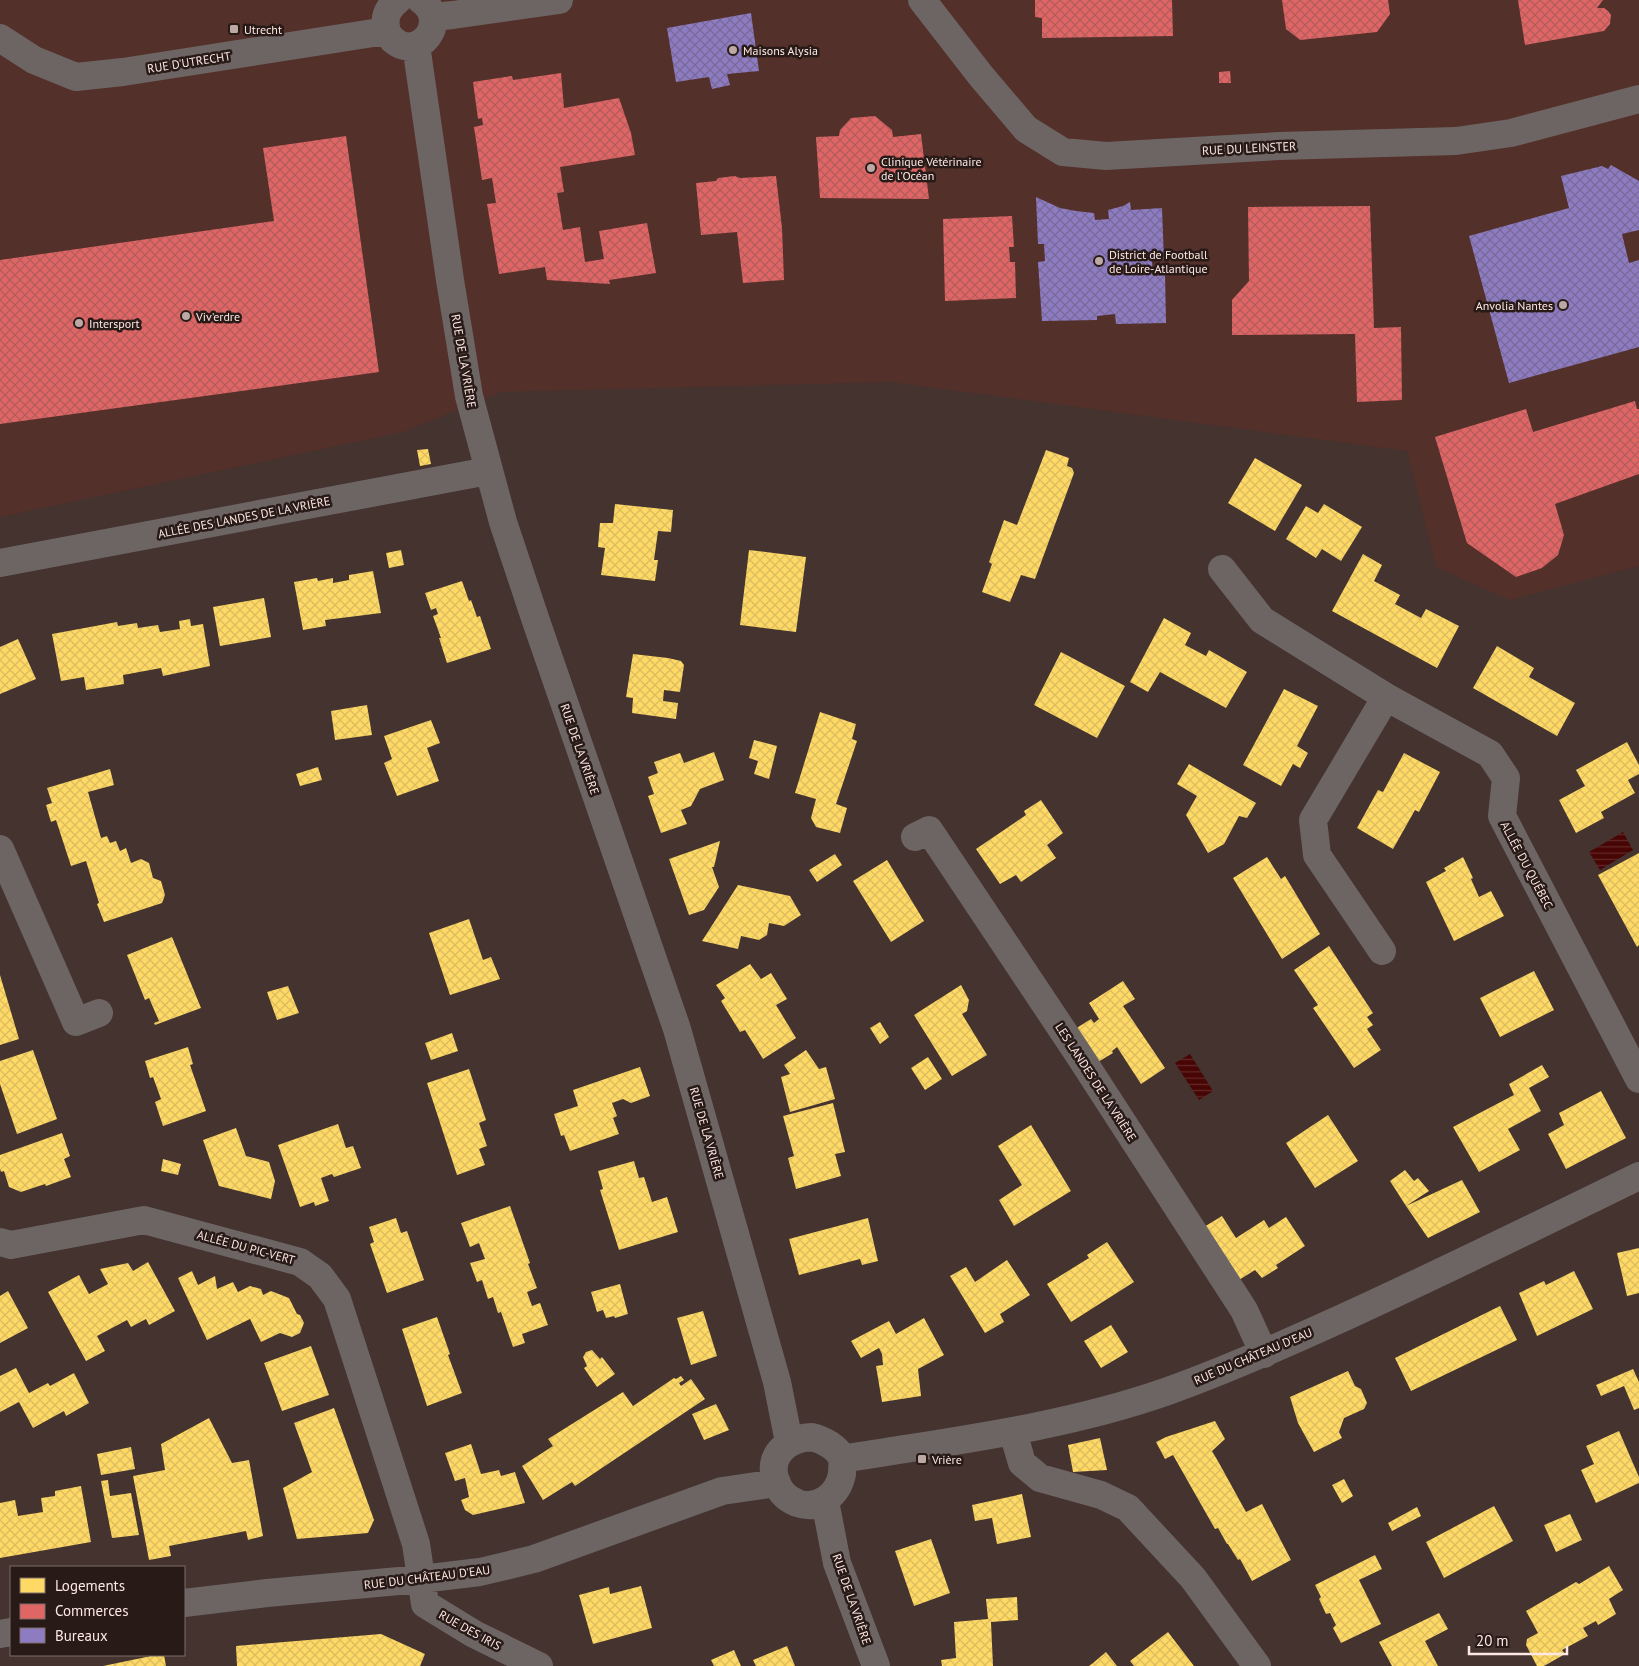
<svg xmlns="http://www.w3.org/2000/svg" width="1639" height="1666" viewBox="0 0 1639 1666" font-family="'PT Sans',sans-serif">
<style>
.built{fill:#54302a}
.water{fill:url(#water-rules)}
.homes{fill:url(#homes-cross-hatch)}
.shops{fill:url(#shops-cross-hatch)}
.offices{fill:url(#offices-cross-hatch)}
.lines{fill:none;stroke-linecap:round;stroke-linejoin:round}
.minor{stroke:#6d6564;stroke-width:28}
.poi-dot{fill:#bca9a5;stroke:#281a17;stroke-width:2}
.labels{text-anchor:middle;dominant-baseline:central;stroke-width:5;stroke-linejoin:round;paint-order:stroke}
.poi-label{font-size:12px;fill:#fde8e4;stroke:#281a17;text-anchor:start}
.street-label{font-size:12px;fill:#fde8e4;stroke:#281a17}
</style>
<defs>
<pattern id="water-rules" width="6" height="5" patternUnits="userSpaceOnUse" patternTransform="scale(1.25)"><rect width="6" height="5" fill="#470504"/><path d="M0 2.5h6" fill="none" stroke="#622928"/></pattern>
<pattern id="homes-cross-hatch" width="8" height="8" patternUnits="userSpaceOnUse" patternTransform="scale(1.25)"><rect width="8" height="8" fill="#ffd966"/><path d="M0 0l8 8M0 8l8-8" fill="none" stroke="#dbbc5f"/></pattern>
<pattern id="shops-cross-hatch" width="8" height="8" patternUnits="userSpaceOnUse" patternTransform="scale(1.25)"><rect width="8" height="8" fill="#e06666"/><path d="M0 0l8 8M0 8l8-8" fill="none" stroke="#b45c5c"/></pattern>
<pattern id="offices-cross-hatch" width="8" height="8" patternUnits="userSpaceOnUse" patternTransform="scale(1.25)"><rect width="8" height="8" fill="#8e7cc3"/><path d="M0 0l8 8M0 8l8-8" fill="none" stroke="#776997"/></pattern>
</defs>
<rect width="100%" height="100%" fill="#44332f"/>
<path class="built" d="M0 0H1639V566L1510 600 1436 567 1407 451 890 382 501 392 403 432 0 517Z"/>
<path class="water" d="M1623 832 1633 850 1600 870 1589 852Z
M1190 1054 1213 1091 1199 1100 1175 1063Z"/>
<path class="homes" d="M428 449 431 464 420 466 417 450Z
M1046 450 1069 458 1067 466 1072 468 1074 473 1035 579 1021 575 1010 602 982 592 992 564 989 562 1004 520 1017 525Z
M1255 458 1302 485 1275 531 1228 503Z
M615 504 673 510 671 532 658 531 654 560H658L655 581 601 575 605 548 598 547 600 523H613Z
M1324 504 1362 527 1341 561 1322 549 1316 558 1286 539 1306 506 1318 513Z
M401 550 404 565 389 568 386 553Z
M749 550 806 557 796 632 740 625Z
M1363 554 1382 565 1374 581 1400 595 1395 604 1421 618 1426 609 1459 626 1437 668 1332 611Z
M373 571 381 613 325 620 326 626 303 630 294 582 317 578 318 581 333 578V583L349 580V575Z
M462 581 469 601 471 600 477 617 480 616 491 649 447 663 439 638H441L433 616 438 614 436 608 431 610 425 593Z
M264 598 271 637 220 646 213 607Z
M1164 618 1191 633 1185 645 1206 656 1209 650 1247 672 1226 708 1160 672 1148 692 1130 682Z
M190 619 191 626 203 624 210 666 163 676 161 668 123 675 124 684 86 690 84 677 61 681 52 634 117 622 118 626 137 623 138 628 158 625 160 632 180 629 179 621Z
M18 639 36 679 0 694V647Z
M1497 646 1534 668 1529 677 1575 703 1557 736 1473 688Z
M1061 652 1125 686 1097 738 1034 705Z
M633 654 668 658 681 661 684 665 680 692 664 690 663 701 678 703 676 719 632 713 633 698 626 697Z
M1284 689 1318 706 1297 746 1308 753 1300 768 1293 764 1281 786 1243 765Z
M367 705 372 735 335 740 331 711Z
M820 712 856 724 852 739 857 741 836 804 847 808 840 833 816 827 811 818 816 799 795 793Z
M431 720 440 743 427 748 439 781 397 796 384 763 392 759 384 736Z
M754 740 777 746 769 779 754 774 758 761 749 758Z
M1627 742 1639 765V774L1628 780 1635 793 1601 812 1604 818 1576 833 1559 800 1585 786 1576 770Z
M714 752 724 780 700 789 691 806 681 810 687 824 661 833 648 796 654 794 648 777 658 773 654 762 680 753 684 763Z
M1404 753 1440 772 1419 812 1415 810 1393 849 1357 828 1378 790 1383 792Z
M1189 764 1256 803 1247 818 1239 816 1224 844 1208 853 1186 815 1197 796 1177 784Z
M318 767 322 780 300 786 296 774Z
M110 769 114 785 88 792 101 838 107 836 110 843 116 841 120 851 126 848 131 863 141 859 149 863 153 878 161 881 165 895 162 903 104 922 97 904 99 903 86 861 71 866 56 820 51 822 46 805 52 803 47 788Z
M1041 800 1063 833 1047 845 1056 858 1021 882 1016 875 1000 884 976 849 1026 815 1024 811Z
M720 841 714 867H712L719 887 704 910 689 915 669 859Z
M1639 853V945L1637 947 1598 875Z
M835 854 842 865 817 882 809 870Z
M1267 857 1281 879 1285 876 1320 934 1282 959 1233 878Z
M1463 857 1473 878 1471 879 1479 897 1491 891 1504 916 1454 941 1426 882 1446 871 1444 868Z
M887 860 924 921 891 942 853 881Z
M738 885 790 896 801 915 784 926 769 923 767 935 759 940 741 936 738 949 702 941Z
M469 919 483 960 491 957 500 979 450 995 429 933Z
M172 937 201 1008 155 1025 154 1023 159 1021 149 998 145 1000 127 955Z
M1329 946 1373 1013 1367 1017 1373 1025 1367 1029 1381 1050 1354 1068 1313 1008 1318 1005 1294 970Z
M750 964 761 979 771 973 787 999 776 1005 796 1038 763 1059 745 1030 740 1032 721 1001 725 998 716 985Z
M1534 971 1554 1010 1500 1037 1480 998Z
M0 975 19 1039 0 1045Z
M1123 981 1135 999 1123 1006 1165 1068 1141 1084 1117 1047 1112 1051 1113 1053 1098 1062 1075 1029 1091 1019 1094 1023 1099 1019 1089 1003Z
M961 985 969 1000 967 1011 962 1014 987 1055 952 1076 914 1015Z
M288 986 299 1013 277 1020 267 992Z
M880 1022 889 1037 880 1044 870 1028Z
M452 1033 458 1051 431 1060 425 1043Z
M188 1047 193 1064 190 1065 206 1111 163 1126 155 1102 161 1099 153 1077 150 1078 145 1061Z
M33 1050 57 1119 17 1134 0 1084V1061Z
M806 1050 819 1069 826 1067 835 1099 790 1112 781 1077 790 1074 784 1065Z
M928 1057 942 1079 925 1090 911 1068Z
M1542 1065 1549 1077 1529 1088 1541 1111 1508 1129 1520 1150 1479 1172 1453 1127 1514 1095 1509 1084Z
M640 1067 650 1096 631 1103 623 1099 612 1103 617 1116 613 1118 619 1134 570 1151 564 1135 561 1136 554 1114 578 1106 573 1090Z
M469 1069 486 1120 479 1123 487 1146 479 1149 485 1165 457 1175 427 1083Z
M1601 1091 1626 1138 1566 1169 1548 1134 1564 1125 1559 1113Z
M833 1103 845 1152 835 1154 841 1176 796 1189 788 1158 794 1156 783 1116Z
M1328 1115 1358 1161 1315 1188 1286 1143Z
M338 1124 346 1148 353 1146 361 1168 334 1177 332 1174 321 1178 329 1201 315 1206 314 1202 300 1207 278 1145Z
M1031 1125 1071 1191 1014 1226 999 1200 1022 1185 998 1146Z
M236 1128 246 1156 269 1162 275 1181 271 1199 219 1186 203 1140Z
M62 1133 70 1156 64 1159 71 1177 46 1186 45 1184 21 1192 9 1187 4 1171 1 1172 0 1169V1155Z
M163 1159 181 1164 178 1175 161 1171Z
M634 1161 639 1178 644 1177 652 1202 667 1197 678 1232 619 1250 600 1190 603 1189 598 1171Z
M1405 1170 1414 1181 1418 1178 1429 1191 1406 1206 1390 1181Z
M1462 1180 1480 1212 1428 1238 1406 1206Z
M510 1206 530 1263 528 1264 537 1288 527 1292 532 1306 540 1303 548 1325 522 1334 525 1343 513 1347 501 1312 498 1313 493 1297 488 1299 482 1280 477 1282 470 1263 485 1259 479 1243 470 1247 461 1223Z
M1222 1216 1236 1238 1264 1220 1269 1228 1286 1217 1305 1246 1276 1265 1278 1268 1262 1278 1255 1270 1239 1280 1204 1227Z
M396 1218 401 1233 407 1231 424 1280 387 1293 370 1244 374 1242 369 1227Z
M868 1218 878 1261 862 1265 860 1259 799 1275 789 1239Z
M1107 1242 1134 1282 1071 1322 1047 1284 1089 1258 1087 1255Z
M1639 1248V1293L1627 1296 1617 1253Z
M1007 1260 1030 1295 1000 1314 1004 1322 985 1333 950 1276 966 1267 975 1282Z
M148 1262 175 1311 149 1325 146 1319 131 1327 127 1320 97 1336 105 1351 86 1361 48 1292 79 1275 89 1294 108 1284 100 1269 128 1263 133 1271Z
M192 1271 198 1285 215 1276 217 1289 233 1282 238 1292 250 1286 261 1289 263 1295 271 1291 289 1298 297 1314 300 1315 304 1323 300 1333 292 1337 280 1333 261 1342 250 1319 207 1340 178 1278Z
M1574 1271 1593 1309 1537 1336 1519 1293 1544 1281 1546 1285Z
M620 1284 628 1314 615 1318 614 1316 606 1318 603 1310 597 1312 591 1292Z
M8 1291 28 1328 0 1343V1296Z
M1500 1306 1517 1340 1411 1391 1395 1358Z
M703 1311 717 1356 691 1365 677 1318Z
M437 1317 450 1354 448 1355 462 1393 427 1406 402 1329Z
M924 1318 944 1355 918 1369 921 1396 882 1402 876 1366 883 1365 882 1354 879 1348 861 1358 851 1341 889 1321 896 1334Z
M1111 1325 1128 1352 1101 1368 1084 1341Z
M311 1346 329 1395 282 1411 264 1363Z
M592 1350 600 1359 602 1357 615 1374 597 1387 584 1368 587 1366 583 1357 586 1352Z
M16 1368 29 1393 48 1383 50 1386 74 1373 89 1403 66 1416 64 1411 33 1428 19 1402 0 1412V1376Z
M1633 1369 1639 1382V1408L1634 1410 1624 1386 1601 1396 1596 1385Z
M1348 1371 1355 1386 1361 1389 1367 1403 1364 1409 1344 1418 1339 1432 1342 1438 1314 1452 1298 1423 1290 1397Z
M681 1376 684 1380 679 1383 681 1386 691 1379 705 1399 575 1486 572 1482 543 1500 522 1466 553 1446 548 1439 623 1392 633 1406 674 1378 676 1379Z
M716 1404 729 1430 704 1440 692 1414Z
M334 1408 374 1520 368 1533 297 1539 283 1488 312 1472 294 1423Z
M209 1418 232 1463 249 1460 263 1536 248 1540 246 1531 169 1546 171 1556 149 1560 133 1476 165 1470 161 1444Z
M1215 1421 1225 1439 1212 1451 1219 1463 1246 1512 1262 1504 1291 1560 1252 1581 1240 1559 1238 1560 1228 1544H1227L1218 1528 1215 1529 1173 1455 1165 1459 1156 1442 1166 1437Z
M1619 1431 1639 1477V1483L1596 1503 1581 1470 1594 1464 1586 1446Z
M1100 1438 1107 1470 1073 1472 1068 1445Z
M471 1444 481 1474 499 1470 501 1476 515 1472 525 1503 473 1515 465 1510 461 1500 469 1497 465 1478 455 1481 445 1453Z
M131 1447 135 1469 101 1475 97 1454Z
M1344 1479 1353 1496 1342 1503 1332 1485Z
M108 1480 110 1496 131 1493 139 1535 112 1538 101 1481Z
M81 1486 91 1542 0 1558V1503L15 1500 18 1516 43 1512 41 1498 55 1496V1491Z
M1022 1494 1031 1537 997 1544 992 1518 975 1521 972 1505Z
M1494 1506 1513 1541 1444 1578 1426 1542Z
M1417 1507 1421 1516 1392 1531 1388 1523Z
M1570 1514 1582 1540 1556 1552 1544 1525Z
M931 1539 950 1593 914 1606 895 1551Z
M1375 1555 1382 1569 1359 1580 1381 1624 1341 1643 1333 1628 1336 1625 1330 1613 1326 1614 1319 1599 1321 1597 1315 1585Z
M1609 1566 1623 1590 1609 1599 1616 1614 1598 1625 1596 1621 1583 1628 1588 1636 1562 1650 1565 1654 1544 1666H1537L1526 1645 1527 1639 1538 1633 1526 1611 1576 1582 1579 1584Z
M641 1586 652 1628 593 1644 579 1595 609 1587 610 1594Z
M1017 1597 1018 1620 991 1622 993 1666H942L941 1660 956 1658 954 1622 988 1619 986 1599Z
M1439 1613 1448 1629 1425 1641 1438 1666H1392L1379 1642Z
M1168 1632 1194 1666H1134L1130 1661Z
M381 1634 425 1654 420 1666H237L236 1646Z
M787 1646 795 1666H756L753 1660Z
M734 1650 741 1666H714L711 1660Z
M1106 1652 1117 1666H1089L1093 1663Z
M156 1655H164L166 1666H103Z"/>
<path class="shops" d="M1035 0H1172L1173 36 1042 38V18L1035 17Z
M1282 0H1388L1390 14 1377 32 1300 40 1286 29Z
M1518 0H1603L1597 8H1604L1608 11 1611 15 1610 24 1604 31 1525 45Z
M1230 71 1231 83H1219V72Z
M561 73 564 108 619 98 631 133 635 155 560 167 564 192 557 193 563 230 580 227 585 262 604 259 599 231 647 223 656 273 609 280 610 284 547 280 545 267 499 274 487 204 496 203 492 178 482 180 474 127 483 125 482 118 478 119 473 82 512 76 513 80Z
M875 116 892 130 893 137 921 134 929 199 820 198 816 137 839 136 840 130 851 118Z
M346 136 379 372 0 424V260L274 221 263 148Z
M735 176 740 178 776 176 782 228 784 280 743 283 737 232 701 235 696 183 716 181 718 178Z
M1370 206 1374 328 1401 327 1402 400 1357 402 1355 334 1232 335V300L1249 281 1248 207Z
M1012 216 1014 247H1009L1010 262H1015L1016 298 945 301 943 219Z
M1635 401 1637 409H1639V474L1555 504 1564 535 1558 555 1542 568 1516 577 1467 543 1435 437 1526 409 1533 432Z"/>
<path class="offices" d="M751 13 759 71 727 74 730 85 712 89 709 77 676 82 667 28Z
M1611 165 1639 181V230L1622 234 1629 263 1639 260V347L1509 383 1469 236 1569 208 1561 176 1602 166 1608 169Z
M1036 197 1060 208 1076 211 1094 213 1095 220 1109 219 1108 210 1123 206 1130 202 1131 210 1162 208 1164 260 1152 261 1153 276 1165 275 1166 323 1116 324 1115 314 1097 316V320L1042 321 1038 262 1045 261 1044 244H1038Z"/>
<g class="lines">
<path class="minor" d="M398 0C389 7 384 15 386 27 386 32 389 36 393 40 418 62 451 22 421 0
M922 0 981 76 1026 129 1063 152 1106 156 1279 146 1456 141 1511 133 1639 99
M433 17 453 15 559 0
M0 38 34 60 76 77 123 72 386 31
M416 45 450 280 469 396 503 522 536 621 677 1029 777 1382 789 1442
M0 563 488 471
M1222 569 1262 620 1386 697 1490 754 1506 778 1502 816 1639 1079
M915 837 929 830 1079 1055 1244 1310 1264 1354
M0 849 76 1022 99 1013
M1382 951 1317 855 1313 820 1386 697
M0 1242 11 1245 144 1220 300 1262 320 1276 337 1299 416 1544 425 1604 474 1634 539 1666
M1013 1432 1022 1463 1040 1478 1101 1495 1128 1508 1193 1578 1257 1666
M812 1437C823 1440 838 1447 842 1459 843 1463 842 1470 842 1474 838 1495 818 1511 797 1503 785 1498 779 1491 775 1478 768 1453 790 1438 812 1437Z
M842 1459C951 1441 1063 1428 1168 1391 1230 1369 1290 1342 1349 1315 1447 1270 1543 1223 1639 1176
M825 1501 837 1563 876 1666
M184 1603 267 1593 421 1579 480 1572 534 1559 722 1491 777 1483
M0 1634 11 1632"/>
</g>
<g class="poi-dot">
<rect x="229" y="24" width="10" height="10" rx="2.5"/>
<circle cx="733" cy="50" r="5"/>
<circle cx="871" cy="168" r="5"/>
<circle cx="1099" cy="261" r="5"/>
<circle cx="1563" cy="305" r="5"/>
<circle cx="186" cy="316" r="5"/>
<circle cx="79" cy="323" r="5"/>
<rect x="917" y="1454" width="10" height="10" rx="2.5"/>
</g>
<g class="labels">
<g class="poi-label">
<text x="244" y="29">Utrecht</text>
<text x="743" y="50">Maisons Alysia</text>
<text x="881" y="161">Clinique Vétérinaire<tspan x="881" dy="14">de l'Océan</tspan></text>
<text x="1109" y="254">District de Football<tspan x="1109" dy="14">de Loire-Atlantique</tspan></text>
<text x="1553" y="305" text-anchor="end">Anvolia Nantes</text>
<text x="196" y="316">Viv'erdre</text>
<text x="89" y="323">Intersport</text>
<text x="932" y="1459">Vrière</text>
</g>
<g class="street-label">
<text transform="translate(189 62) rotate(-9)">RUE D'UTRECHT</text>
<text transform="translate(1249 148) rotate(-3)">RUE DU LEINSTER</text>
<text transform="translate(464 361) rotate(80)">RUE DE LA VRIÈRE</text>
<text transform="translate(244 517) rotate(-11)">ALLÉE DES LANDES DE LA VRIÈRE</text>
<text transform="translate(580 749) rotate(71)">RUE DE LA VRIÈRE</text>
<text transform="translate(1527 865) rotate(62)">ALLÉE DU QUÉBEC</text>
<text transform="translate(1096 1082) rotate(57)">LES LANDES DE LA VRIÈRE</text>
<text transform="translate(707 1133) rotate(74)">RUE DE LA VRIÈRE</text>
<text transform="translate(246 1247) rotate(15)">ALLÉE DU PIC-VERT</text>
<text transform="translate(1253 1356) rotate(-23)">RUE DU CHÂTEAU D'EAU</text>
<text transform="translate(427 1577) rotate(-7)">RUE DU CHÂTEAU D'EAU</text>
<text transform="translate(852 1599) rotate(71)">RUE DE LA VRIÈRE</text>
<text transform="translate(470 1630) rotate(29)">RUE DES IRIS</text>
</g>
</g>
<rect x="10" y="1566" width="175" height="90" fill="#281a17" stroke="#7d6c69"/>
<rect x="20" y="1578" width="25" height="15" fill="#ffd966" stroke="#7d6c69"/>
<text x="55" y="1591" font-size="15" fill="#fde8e4">Logements</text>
<rect x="20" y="1604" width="25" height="15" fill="#e06666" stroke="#7d6c69"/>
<text x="55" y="1616" font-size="15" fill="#fde8e4">Commerces</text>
<rect x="20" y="1628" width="25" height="15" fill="#8e7cc3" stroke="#7d6c69"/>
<text x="55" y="1641" font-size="15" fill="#fde8e4">Bureaux</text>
<path d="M1469 1646v8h98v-8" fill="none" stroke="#fde8e4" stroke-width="2.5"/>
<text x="1476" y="1646" font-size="15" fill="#fde8e4" stroke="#281a17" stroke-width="4" paint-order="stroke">20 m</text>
</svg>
